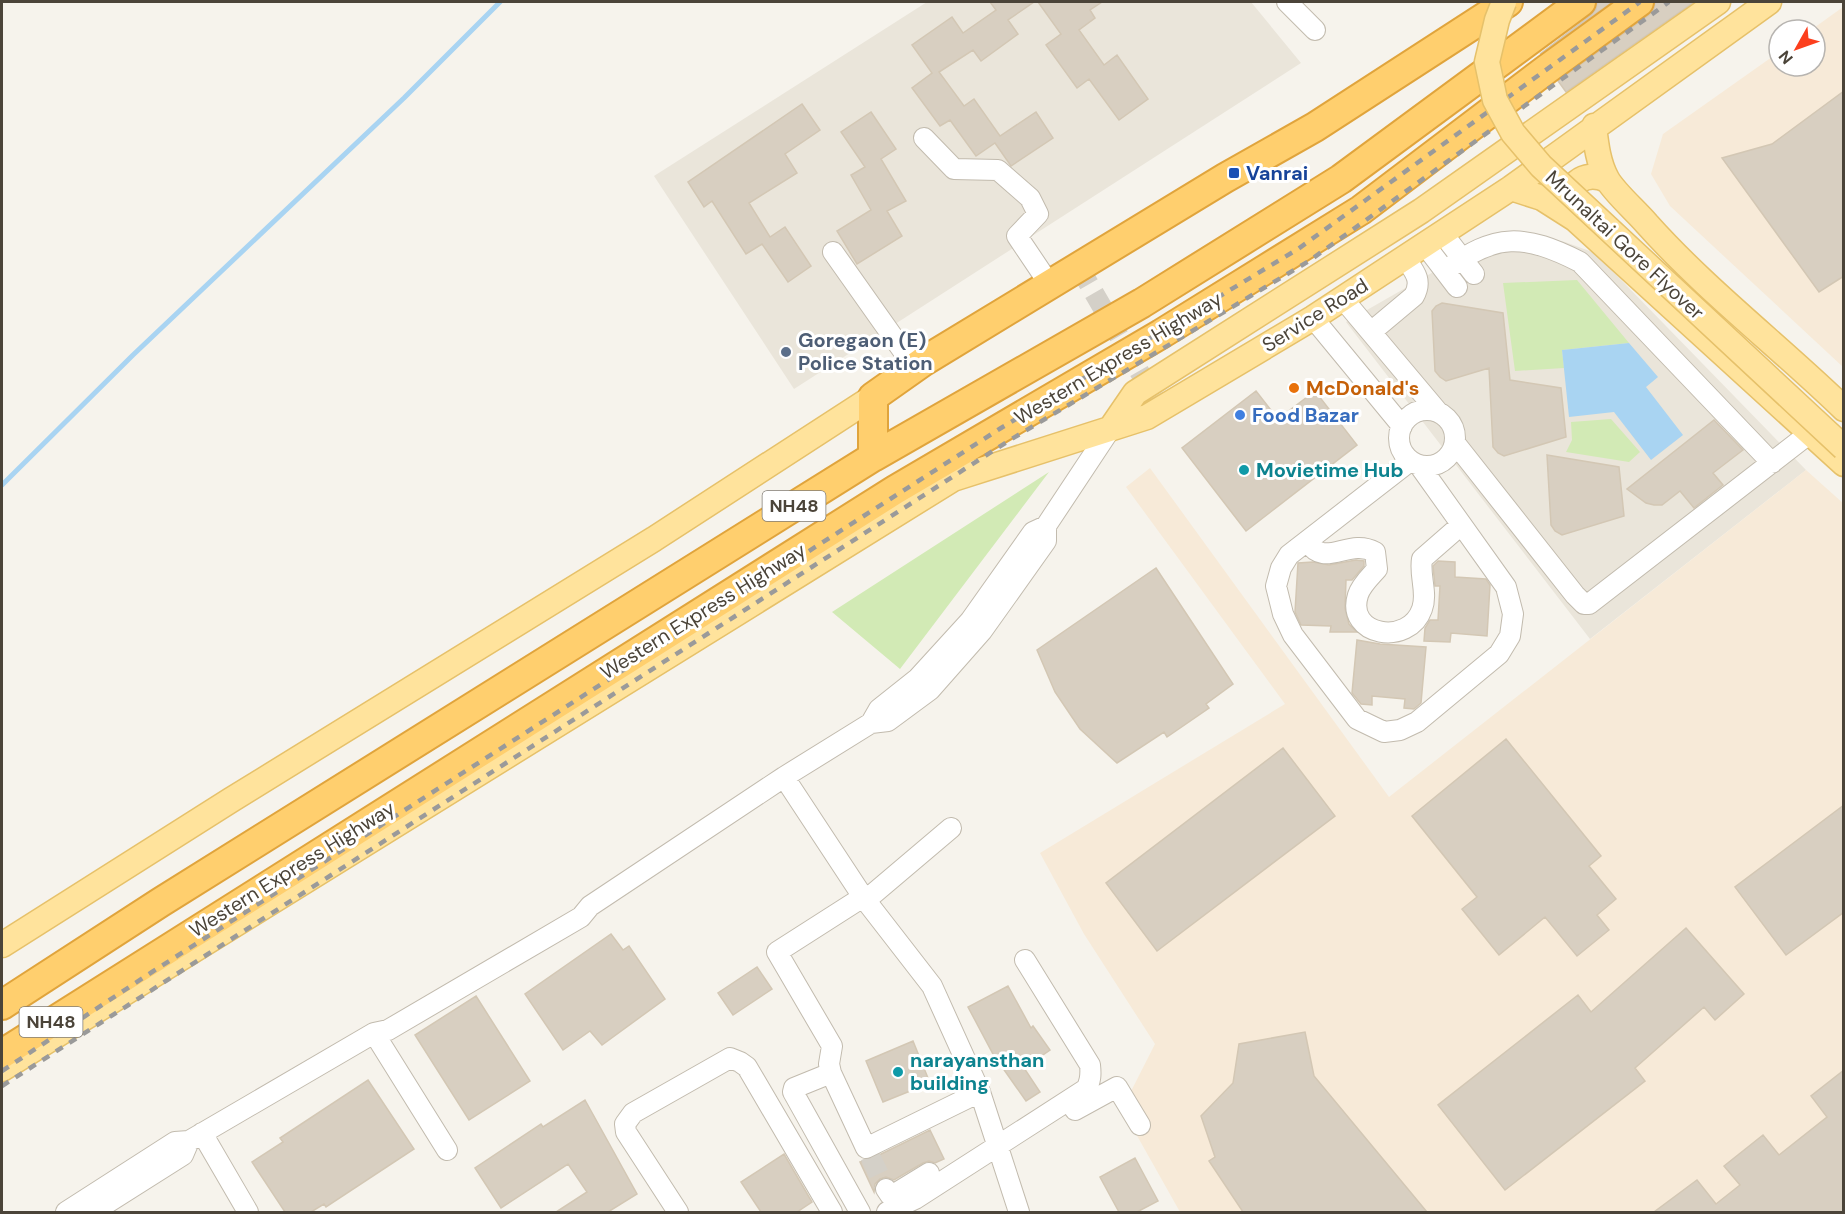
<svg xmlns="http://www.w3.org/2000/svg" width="1845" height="1214" viewBox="0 0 1845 1214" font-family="'DM Sans',sans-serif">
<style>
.residential{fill:#eae5da}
.commercial{fill:#f7ead8}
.green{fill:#d2eab5}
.water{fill:#a9d4f2}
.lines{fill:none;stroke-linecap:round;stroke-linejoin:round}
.stream{stroke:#a9d4f2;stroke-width:5}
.building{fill:#d8cfc1;stroke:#d3c7b4;stroke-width:1.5}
.minor-tunnel{stroke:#d4d0c8;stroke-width:20;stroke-dasharray:20 10;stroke-linecap:butt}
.minor-casing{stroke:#c2bbae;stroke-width:22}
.major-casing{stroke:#e6c16a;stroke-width:27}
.highway-casing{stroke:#e0a43c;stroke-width:32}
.minor{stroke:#fff;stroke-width:20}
.major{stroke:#ffe39c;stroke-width:24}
.highway{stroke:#ffcf6e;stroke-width:28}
.rail{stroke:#9a9a9a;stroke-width:4.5;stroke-dasharray:8 8;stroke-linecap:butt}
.major-bridge-casing{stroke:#e6c16a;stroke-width:27;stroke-linecap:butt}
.major-bridge{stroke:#ffe39c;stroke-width:24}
.transit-dot{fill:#1a4fb4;stroke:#fff;stroke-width:2}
.service-dot{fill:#5c6f8a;stroke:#fff;stroke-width:2}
.food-dot{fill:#e8710a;stroke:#fff;stroke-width:2}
.shop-dot{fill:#3f7fe0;stroke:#fff;stroke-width:2}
.culture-dot{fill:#0f9aa8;stroke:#fff;stroke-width:2}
.labels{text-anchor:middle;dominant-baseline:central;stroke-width:6;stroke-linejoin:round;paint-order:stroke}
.shield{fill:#fff;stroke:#817c74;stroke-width:1.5}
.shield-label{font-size:18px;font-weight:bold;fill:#4b4439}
.transit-label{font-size:20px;font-weight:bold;fill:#164399;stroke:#fff;text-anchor:start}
.street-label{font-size:20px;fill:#4b4439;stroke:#fff}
.service-label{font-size:20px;font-weight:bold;fill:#4e5e75;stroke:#fff;text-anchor:start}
.food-label{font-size:20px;font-weight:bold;fill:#c56008;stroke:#fff;text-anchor:start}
.shop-label{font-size:20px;font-weight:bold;fill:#366cbe;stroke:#fff;text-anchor:start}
.culture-label{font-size:20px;font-weight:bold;fill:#0d838f;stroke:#fff;text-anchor:start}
</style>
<rect width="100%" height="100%" fill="#f6f3ec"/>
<path class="residential" d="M927 2H1251L1301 63 794 389 654 176Z
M1534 236 1565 242 1595 253 1806 470 1590 639 1346 322 1491 239Z"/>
<path class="commercial" d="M1843 7V367L1670 206 1651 174 1663 134 1779 52V66H1815V30H1811Z
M1150 468 1389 797 1806 470 1844 504 1843 1212H1180L1122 1109 1155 1044 1084 934 1040 853 1285 704 1126 487Z"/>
<path class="green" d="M1577 280 1629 343 1562 350 1564 368 1515 371 1503 283Z
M1611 419 1640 452 1629 462 1566 452 1572 440 1571 422Z
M1049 472 900 669 832 612Z"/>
<path class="water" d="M1629 343 1658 377 1646 387 1683 435 1651 460 1614 412 1569 417 1562 350Z"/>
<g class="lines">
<path class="stream" d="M2 485 133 355 404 98 500 2"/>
</g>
<path class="building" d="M990 2H1034L1008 20 1018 34 981 61 973 50 939 72 964 106 974 99 1000 136 1036 112 1053 138 1011 166 995 143 976 156 950 120 940 126 912 88 932 73 912 45 952 17 963 33 996 10Z
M1038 2H1102L1090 10 1095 18 1079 30 1104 65 1117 55 1148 99 1119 120 1089 79 1077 88 1046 45 1061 34Z
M1597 2H1612L1540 54 1591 15 1596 9Z
M1655 2H1694L1566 92 1558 81 1649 15 1654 9Z
M1844 91V276L1819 292 1722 158 1772 144Z
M802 104 820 130 785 154 797 173 749 203 770 237 785 227 811 266 788 282 762 244 746 254 712 201 704 207 688 182Z
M871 112 896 149 881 159 906 201 887 211 902 236 857 264 837 231 871 210 851 175 865 167 841 132Z
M1442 303 1503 313 1510 380 1561 388 1566 437 1504 456 1498 453 1493 447 1489 368 1446 381 1440 377 1435 371 1432 311 1436 306Z
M1256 391 1278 419 1315 391 1357 445 1246 531 1182 448Z
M1714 420 1743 450 1713 473 1723 485 1694 508 1680 491 1662 505H1654L1646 503 1627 489Z
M1547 455 1619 467 1624 516 1562 535 1555 531 1551 525Z
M1356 560 1364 561V566L1352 580H1346L1345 608 1349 624 1357 632H1330L1331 626 1301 625 1295 612 1298 563 1313 562 1329 565Z
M1438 561 1455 562V577L1486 579 1490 585 1487 636 1451 633 1450 642 1424 641 1425 628 1430 620H1438L1440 586H1435L1433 566Z
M1156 568 1233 684 1206 704 1209 708 1167 737 1164 732 1117 763 1080 729 1055 692 1037 650Z
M1357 640 1380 644 1426 647 1421 703 1414 709 1404 708 1405 699 1372 696V705L1361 704 1352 693Z
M1506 739 1601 856 1589 866 1616 899 1597 915 1609 930 1577 956 1545 917 1499 955 1462 909 1477 897 1412 816Z
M1283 748 1335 816 1157 951 1106 883Z
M1844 805V912L1786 955 1735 887Z
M1686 928 1744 994 1715 1020 1704 1007 1635 1068 1645 1081 1505 1190 1438 1105 1578 995 1591 1012Z
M611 934 623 950 629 946 665 999 602 1045 590 1031 563 1050 525 994Z
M757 967 772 989 733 1015 718 993Z
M1008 986 1031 1028 1033 1026 1050 1050 1024 1068 1040 1092 1026 1101 993 1054 968 1007Z
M476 996 530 1081 469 1120 415 1035Z
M1305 1032 1314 1076 1427 1212H1243L1209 1161 1215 1157 1201 1116 1233 1083 1239 1044Z
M913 1041 930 1083 883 1102 866 1061Z
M1844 1070V1212H1654L1697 1180 1716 1204 1740 1185 1724 1166 1763 1135 1779 1155 1827 1117 1811 1096Z
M368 1080 414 1149 326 1207 324 1204 311 1212H285L252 1162 283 1142 280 1138Z
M585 1100 637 1194 608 1212H556L587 1192 568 1164 501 1208 475 1168 541 1124 543 1127Z
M930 1130 944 1159 935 1163 929 1161 923 1163 894 1180 886 1177 880 1179 875 1184 874 1192 860 1162 871 1159Z
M784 1154 812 1202 797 1212H761L741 1182Z
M1135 1158 1158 1201 1137 1212H1119L1100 1177Z"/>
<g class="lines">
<path class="minor-tunnel" d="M1079 267 1161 409
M870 1156 886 1189"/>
<defs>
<path id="minor" d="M1287 2 1315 30
M924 138 954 169 998 170 1030 198 1038 214 1017 236 1050 285
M1443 234 1474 274
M1425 245 1457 287
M833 252 915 368
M1445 271C1495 232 1525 234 1580 262L1772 463
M1343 299 1438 412
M1313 318 1402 426
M1371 332 1414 296C1423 280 1414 271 1405 258
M1399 438a28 28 0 1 1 56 0a28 28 0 1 1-56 0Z
M1455 443 1575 595 1584 604H1589L1810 433
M1410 461 1289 555 1281 568 1276 586 1283 614 1293 635 1357 719 1384 732 1400 730 1417 722 1499 654 1510 636 1513 614 1506 587 1419 465
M1307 541C1325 570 1348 537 1375 552L1377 569C1371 576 1361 585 1358 595 1345 636 1409 647 1422 609 1428 593 1419 576 1422 559L1461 525
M871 723 879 709 918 678 970 621 1033 532 1046 526 1111 428
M784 777 863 897 932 986 980 1092 1019 1212
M866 900 951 828
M374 1033 447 1150
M831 1073 829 1064 832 1046 777 952 863 897
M1075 1110 1117 1087 1140 1125
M202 1133 248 1212
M886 1189 890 1195H893L929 1173
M66 1212 175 1142 189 1141 374 1033 388 1030 581 917 590 906 784 777 871 723 888 721 930 690 982 631 1046 541V526
M93 1212 183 1155 189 1141
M678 1212 626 1132 625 1124 633 1113 730 1058 740 1062 747 1067 832 1212
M860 1212 793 1092 794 1088 831 1073 866 1148 980 1092
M887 1212 915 1199 1086 1089C1091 1081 1091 1074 1090 1065L1025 960"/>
<path id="major" d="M1594 126C1596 143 1598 163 1607 179 1614 192 1636 211 1647 224 1707 291 1779 346 1844 409
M1511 188 1542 198 1575 219 1844 464
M1572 211C1563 186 1584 169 1607 180
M1111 428 1135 393 1421 211 1718 2
M2 945 231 800 654 539 873 397
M2 1069 953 479 1147 417 1313 318 1511 188 1769 2"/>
<path id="highway" d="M873 457V397L924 361 1225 178 1315 127 1508 2
M2 1005 161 902 873 457 1142 303 1341 179 1581 2
M2 1054 895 490 1161 334 1361 210 1547 69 1639 2"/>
</defs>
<use href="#minor" class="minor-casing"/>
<use href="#major" class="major-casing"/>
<use href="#highway" class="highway-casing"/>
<use href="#minor" class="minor"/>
<use href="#major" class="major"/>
<use href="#highway" class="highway"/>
<path class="rail" d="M2 1071 152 972 1001 428 1298 249 1640 2
M2 1086 1010 440 1309 261 1669 2"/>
<defs>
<path id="major-bridge" d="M1504 2 1497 20 1487 62 1495 100 1513 133 1541 166 1844 448"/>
</defs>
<use href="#major-bridge" class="major-bridge-casing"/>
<use href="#major-bridge" class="major-bridge"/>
</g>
<rect class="transit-dot" x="1228" y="167" width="12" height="12" rx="3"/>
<circle class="service-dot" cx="786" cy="352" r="6"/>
<circle class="food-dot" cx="1294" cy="388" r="6"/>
<circle class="shop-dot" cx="1240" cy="415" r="6"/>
<g class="culture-dot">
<circle cx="1244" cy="470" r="6"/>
<circle cx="898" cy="1072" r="6"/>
</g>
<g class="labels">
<g class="shield">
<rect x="762.5" y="491" width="63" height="30" rx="4.5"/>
<rect x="19.5" y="1007" width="63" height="30" rx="4.5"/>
</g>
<g class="shield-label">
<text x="794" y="506">NH48</text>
<text x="51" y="1022">NH48</text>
</g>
<g class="transit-label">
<text x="1246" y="173">Vanrai</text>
</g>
<g class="street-label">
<text transform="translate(1625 245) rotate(43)">Mrunaltai Gore Flyover</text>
<text transform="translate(1315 315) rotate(-32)">Service Road</text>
<text transform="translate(1118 358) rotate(-31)">Western Express Highway</text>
<text transform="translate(703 611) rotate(-32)">Western Express Highway</text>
<text transform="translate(292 869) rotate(-32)">Western Express Highway</text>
</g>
<g class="service-label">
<text x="798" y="340">Goregaon (E)<tspan x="798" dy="23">Police Station</tspan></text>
</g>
<g class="food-label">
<text x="1306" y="388">McDonald's</text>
</g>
<g class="shop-label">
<text x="1252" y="415">Food Bazar</text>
</g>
<g class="culture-label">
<text x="1256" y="470">Movietime Hub</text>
<text x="910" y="1060">narayansthan<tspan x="910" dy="23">building</tspan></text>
</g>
</g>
<rect width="1845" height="1214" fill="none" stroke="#4b4439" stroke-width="6"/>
<g transform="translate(1797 48) rotate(230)"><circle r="28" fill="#ffffff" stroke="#b7b4b0" stroke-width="1.5"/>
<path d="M0-4.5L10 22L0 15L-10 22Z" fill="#fc3f1d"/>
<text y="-9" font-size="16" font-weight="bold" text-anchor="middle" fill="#4b4439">N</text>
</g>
</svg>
